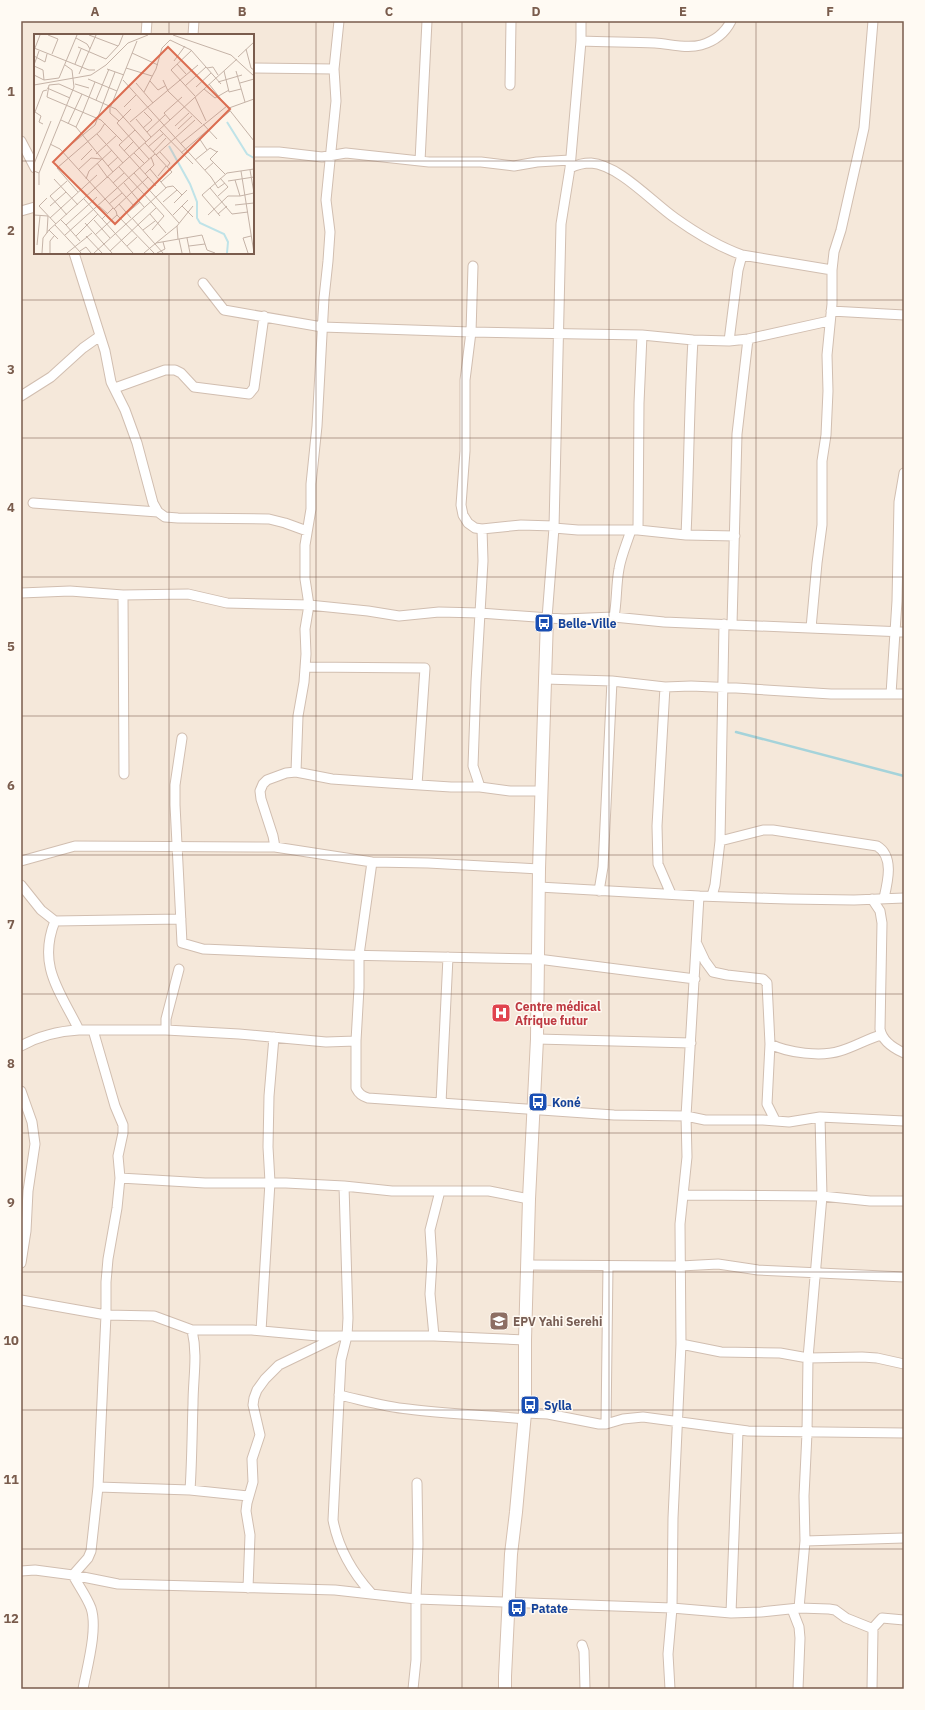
<svg xmlns="http://www.w3.org/2000/svg" width="925" height="1710" viewBox="0 0 925 1710" font-family="'IBM Plex Sans',sans-serif">
<style>
.residential{fill:#f5e8da;fill-rule:evenodd}
.lines{fill:none;stroke-linecap:round;stroke-linejoin:round}
.stream{stroke:#a5d3da;stroke-width:2.5}
.street-casing{stroke:#d1beb0;stroke-width:11}
.secondary-casing{stroke:#d6c0b0;stroke-width:14}
.street{stroke:#fff;stroke-width:9}
.secondary{stroke:#fff;stroke-width:12}
.grid{fill:none;stroke:#7a5c4d;stroke-width:1;stroke-opacity:0.55}
.labels{text-anchor:middle;dominant-baseline:central;stroke-width:3;stroke-linejoin:round;paint-order:stroke}
.transit-label{font-size:12px;font-weight:bold;fill:#164399;stroke:#fffaf3;text-anchor:start}
.health-label{font-size:12px;font-weight:bold;fill:#be3a42;stroke:#fffaf3;text-anchor:start}
.education-label{font-size:12px;font-weight:bold;fill:#785e54;stroke:#fffaf3;text-anchor:start}
.inset-river{fill:none;stroke:#bfe3e8;stroke-width:2}
.inset-road{fill:none;stroke:#c5b3a7;stroke-width:1}
.view{fill:#dc6d51;fill-opacity:0.15;stroke:#dc6d51;stroke-width:2}
.inset-edge{fill:none;stroke:#7a5c4d;stroke-width:2}
.neatline{fill:none;stroke:#7a5c4d;stroke-width:1.5}
.grid-label{font-size:13px;text-anchor:middle;font-weight:bold;fill:#7a5c4d}
</style>
<rect width="100%" height="100%" fill="#fdf6ec"/>
<path class="residential" d="M21 21H904V1689H21ZM35 35H253V253H35Z"/>
<g class="lines">
<path class="stream" d="M736 732 904 776"/>
<defs>
<path id="street" d="M146 35 147 21
M193 35 194 21
M581 41C606 42 631 42 655 43 670 44 686 49 701 45 715 41 725 33 731 21
M253 68 334 69
M510 85 511 21
M21 141 35 168
M253 152H279L322 157 346 153 429 162H481L514 166 537 162 570 160
M420 161 427 21
M570 168C576 165 583 163 591 163 619 165 652 202 675 218 696 233 717 246 742 255L832 270
M21 211 35 207
M74 253 105 351 111 382 125 410 137 443 153 503 158 512
M473 266 471 332 465 380V451L461 505 463 515 468 523 475 528 482 529 521 525 554 526
M203 283 224 310 322 327 471 332 642 335 693 340 729 341 748 339 829 321
M831 311 904 315
M729 341 738 270 742 255
M115 388 165 370H175L181 373 194 387 249 394 254 388 264 316
M21 396 51 377 83 348 100 336
M33 503 158 512 165 517 178 518 269 519 285 523 307 531
M554 528 578 530H638L686 535 735 536
M638 530 639 403 642 335
M686 535C689 470 689 405 693 340
M21 593 70 591 123 595 188 594 227 603 309 605 368 611 399 616 439 612 480 613 564 619 614 617 664 622 904 632
M123 595 124 774
M614 617C617 601 616 585 619 569 621 556 627 543 631 530
M547 618 554 528 561 224 570 168 581 41V21
M732 625 737 434 748 339
M811 628 817 563 822 525V461L826 435 828 391 827 355 832 304V270L834 252 841 230 864 128 873 21
M305 667 425 668 417 785
M545 679 612 681 665 687 691 686 736 688 831 694H904
M665 687 657 826 658 864 671 894
M891 694 897 601 899 502 904 473
M182 738 175 785V805L182 943 203 949 344 955 538 959 695 979
M296 772 298 716 304 682 306 654 305 629 309 605 305 579V545L311 509V484L317 426 324 298 328 261 330 232 326 200 336 101 334 69 339 21
M480 787 473 766 476 682 483 561 482 529
M720 841 763 830H773L877 846C894 856 888 881 884 898
M275 847 273 836 261 799 260 791 263 784 267 780 286 773 296 772 332 779 389 783 451 787H480L510 791H541
M21 861 75 846 275 847 372 862 428 863 539 869
M372 862 359 955V988L356 1041V1088C359 1094 362 1096 368 1098L614 1115 686 1116 705 1120H763L789 1122 820 1117 822 1196 808 1358 807 1433 804 1496 805 1541 799 1608
M21 885 41 910 55 921 181 919
M539 887 699 896 788 899 854 900 904 898
M599 891 603 867 612 681
M712 896 715 885 720 841 724 624
M872 899 880 911 882 923 880 1029C882 1041 893 1048 904 1053
M55 921C37 966 60 991 79 1030
M697 944 705 961 713 972 727 975 763 979 767 983 770 1044 767 1104 775 1120
M166 1030V1019L179 969
M537 1039 691 1043
M770 1044C788 1053 821 1057 840 1051 854 1047 867 1039 881 1035
M21 1046C39 1036 58 1031 79 1030H166L239 1034 326 1042 356 1041
M21 1091 32 1122 35 1144 28 1191 26 1231 21 1263
M441 1103 448 957
M820 1117 904 1121
M120 1178 205 1183H286L344 1186 392 1191H489L529 1199
M344 1186 348 1318 347 1336 341 1360 333 1520C338 1547 353 1573 371 1593
M683 1195 822 1196 870 1201H904
M527 1265 681 1266 718 1264 758 1270 904 1277
M21 1300 106 1315 154 1316 192 1330H252L318 1336H434L525 1340
M261 1331 270 1182 268 1147 269 1096 274 1037
M434 1336 430 1294 432 1261 430 1230 440 1191
M681 1344 721 1352 780 1353 808 1358 862 1357 877 1358 904 1364
M339 1395C362 1400 385 1407 408 1409 447 1414 486 1415 525 1419
M525 1413 548 1414 599 1424H606L623 1419 643 1417 748 1431 904 1433
M606 1424 608 1266
M98 1487 190 1490 248 1496
M190 1490C192 1461 192 1432 193 1404 193 1378 198 1356 192 1330
M805 1541 904 1538
M21 1571 35 1570 73 1575 118 1584 335 1590 416 1599 672 1608 731 1613 761 1612 799 1608 829 1609 835 1610 846 1618 871 1628 873 1631 872 1689
M248 1588 250 1535 246 1511 247 1503 253 1482 252 1459 260 1435 253 1405 254 1398 257 1390 265 1379 279 1365 335 1338
M792 1609 799 1627 800 1638 798 1689
M731 1613 738 1431
M872 1629 882 1618 904 1620
M582 1645 584 1651 585 1689
M83 1689C87 1667 98 1629 91 1608 87 1597 78 1585 73 1575L88 1558 91 1551 98 1487 106 1315V1282L108 1259 117 1208 120 1178 118 1156 123 1133V1125L115 1106 93 1030
M413 1689 416 1660V1599L418 1544 417 1483
M670 1689 668 1654 672 1608 673 1518 681 1344 680 1224 687 1157 686 1116 699 896"/>
<path id="secondary" d="M505 1689V1676L511 1554 516 1512 525 1413V1340L529 1199 537 1039 539 869 547 618"/>
</defs>
<use href="#street" class="street-casing"/>
<use href="#secondary" class="secondary-casing"/>
<use href="#street" class="street"/>
<use href="#secondary" class="secondary"/>
</g>
<path class="grid" d="M169 21V35M316 21V1689M462 21V1689M609 21V1689M756 21V1689M21 161H35M253 161H904M169 253V1689M21 300H904M21 438H904M21 577H904M21 716H904M21 855H904M21 994H904M21 1133H904M21 1272H904M21 1410H904M21 1549H904"/>
<defs>
<symbol id="bus-square" viewBox="-11 -11 22 22"><rect x="-9" y="-9" width="18" height="18" rx="4" fill="#1a4fb4" stroke="#fffaf3"/><path d="M-5-6H5V4H4V6H2V4H-2V6H-4V4H-5ZM-3.5-4V0h7V-4ZM-3.5 1.2v1.5H-2V1.2ZM2 1.2v1.5H3.5V1.2Z" fill="#fff"/></symbol>
<symbol id="hospital-square" viewBox="-11 -11 22 22"><rect x="-9" y="-9" width="18" height="18" rx="4" fill="#e0444e" stroke="#fffaf3"/><path d="M-5-5h3v3.5h4V-5h3V5h-3V1.5h-4V5h-3Z" fill="#fff"/></symbol>
<symbol id="school-square" viewBox="-11 -11 22 22"><rect x="-9" y="-9" width="18" height="18" rx="4" fill="#8d6e63" stroke="#fffaf3"/><path d="M0-5L7-2L0 1L-7-2ZM-4 1L0 2.5L4 1V4Q0 6-4 4Z" fill="#fff"/></symbol>
</defs>
<g fill-rule="evenodd">
<use href="#bus-square" x="533" y="612" width="22" height="22"/>
<use href="#hospital-square" x="490" y="1002" width="22" height="22"/>
<use href="#bus-square" x="527" y="1091" width="22" height="22"/>
<use href="#school-square" x="488" y="1310" width="22" height="22"/>
<use href="#bus-square" x="519" y="1394" width="22" height="22"/>
<use href="#bus-square" x="506" y="1597" width="22" height="22"/>
</g>
<g class="labels">
<g class="transit-label">
<text x="558" y="623">Belle-Ville</text>
<text x="552" y="1102">Koné</text>
<text x="544" y="1405">Sylla</text>
<text x="531" y="1608">Patate</text>
</g>
<g class="health-label">
<text x="515" y="1006">Centre médical<tspan x="515" dy="14">Afrique futur</tspan></text>
</g>
<g class="education-label">
<text x="513" y="1321">EPV Yahi Serehi</text>
</g>
</g>
<g transform="translate(34 34)">
<rect width="220" height="220" fill="#fdf6ec"/>
<path class="inset-river" d="M193 88 213 120 220 124M135 112 156 150 163 168V184L166 189 190 200 194 208 193 219"/>
<path class="inset-road" d="M14 1 24 5 18 20M55 1 84 12M139 1 197 21 220 42M42 4 53 10 56 15M44 13 72 25 85 11 89 1M0 14 55 36H61M1 14 6 1M212 15 217 34 220 36M158 16 137 36 161 62M98 19 124 31M0 22 11 28 13 20M204 23 220 8M140 27 151 12M41 30 47 15M143 30 152 40M0 31 5 17M0 32 9 36 10 46M92 34 118 42M173 34 179 33 184 41M73 35 90 41M190 37 195 58 207 55M202 37 211 68M45 40 62 1M0 41 10 46 25 44 43 1M54 45 83 57M89 46 177 143 184 154 191 149M129 46 134 57 168 90M116 47 124 56 131 52M184 48 208 41M102 49 119 69M206 49 220 45M41 50 55 54M175 50 220 107M0 51 57 41 72 31 94 9 114 1M15 51 25 50 82 75 112 108M15 51 13 63 67 86 88 107M151 52 172 33M162 53 177 39M13 54 36 64M170 55 181 64 195 56M110 58 122 35 128 14 136 6 157 16 187 50M161 63 172 87M62 66 75 35M76 72V79L85 87M77 72 103 7M90 73 102 61M195 74 220 65M97 75 83 89 115 125M49 78 61 48M102 85 117 103M27 86 42 93 79 138M136 86 130 79 148 63M96 88 164 31M9 90 5 88 7 82 1 78 9 57 13 56M34 90 48 60M169 90 183 105M141 92 155 79M42 93 49 78M109 94 118 86 110 78M125 95 159 130M144 95 158 82M113 98 131 81M63 100 89 129M141 104 161 86M165 104 173 116M111 109 138 138 127 148M16 110 26 115 82 177 83 181 61 201M146 110 193 72M114 113 129 100M90 117 100 107M184 117 176 125 191 140M28 118 61 91 81 38M119 118 132 104M126 118 136 129 133 133M100 119 110 129M147 119 196 77M62 120 83 101M122 121 141 104M47 126 58 115M161 126 176 114 183 118M63 129 74 144M0 130 17 87M74 132 84 123M85 133 130 182 118 196M116 135 132 154M44 136 57 124 67 125M171 136 180 128M216 136 220 159M0 137 5 139V151M207 137 220 219M5 139 40 53 38 36 31 31M100 139 145 189M111 140 120 131 117 123M124 142 132 132M74 143 100 172M114 143 122 152M20 145 44 171M52 145 55 137 78 116M201 146 206 162 220 159M194 147 220 143M79 149 90 139M90 149 110 173M176 154 198 180 214 178M44 158 23 134 66 97 71 89M184 162 194 153 186 144M13 164 5 172 22 190M50 165 99 219M129 168 143 156M140 169 153 156M75 170 88 159M85 170 97 184M201 171 220 169M16 172 32 158M65 172 74 180M148 172 159 183M27 174 63 141M80 175 114 143 85 111 101 96M93 179 106 168M116 180 132 199M184 180 193 172M0 181 14 182M33 181 16 162 33 147M83 181 120 219M139 181 154 166M174 181 194 162H206M186 182 168 161 193 139 220 135M16 184 27 174M98 184 129 219M68 185 79 174M27 186 32 191 63 163M60 186 76 204M51 189 78 219M21 191 47 219M32 191 46 207M143 192 144 205M15 196 24 205M109 196 121 187M13 199 14 182M31 201 121 120M42 202 64 180M52 202 68 219M153 204 156 219M145 205 148 219M122 209 143 192 159 172M3 211 6 182M93 212 103 203M155 212 171 210M46 217 52 213 57 219M76 217 122 174M8 219 9 204 15 196 203 25M16 219V207L20 202M33 219 58 199M60 219 133 153 139 152 148 161M110 219 122 209 168 201 173 216 181 219M123 219 131 215 129 208M214 219 209 204 217 202"/>
<path class="view" d="M134 13 196 75 81 190 19 128Z"/>
<rect width="220" height="220" class="inset-edge"/>
</g>
<rect width="925" height="1710" fill="none" stroke="#fffaf3" stroke-width="44"/>
<rect x="22" y="22" width="881" height="1666" class="neatline"/>
<g class="grid-label">
<text x="95" y="16">A</text>
<text x="242" y="16">B</text>
<text x="389" y="16">C</text>
<text x="536" y="16">D</text>
<text x="683" y="16">E</text>
<text x="830" y="16">F</text>
<text x="11" y="96">1</text>
<text x="11" y="235">2</text>
<text x="11" y="374">3</text>
<text x="11" y="512">4</text>
<text x="11" y="651">5</text>
<text x="11" y="790">6</text>
<text x="11" y="929">7</text>
<text x="11" y="1068">8</text>
<text x="11" y="1207">9</text>
<text x="11" y="1345">10</text>
<text x="11" y="1484">11</text>
<text x="11" y="1623">12</text>
</g>
</svg>
